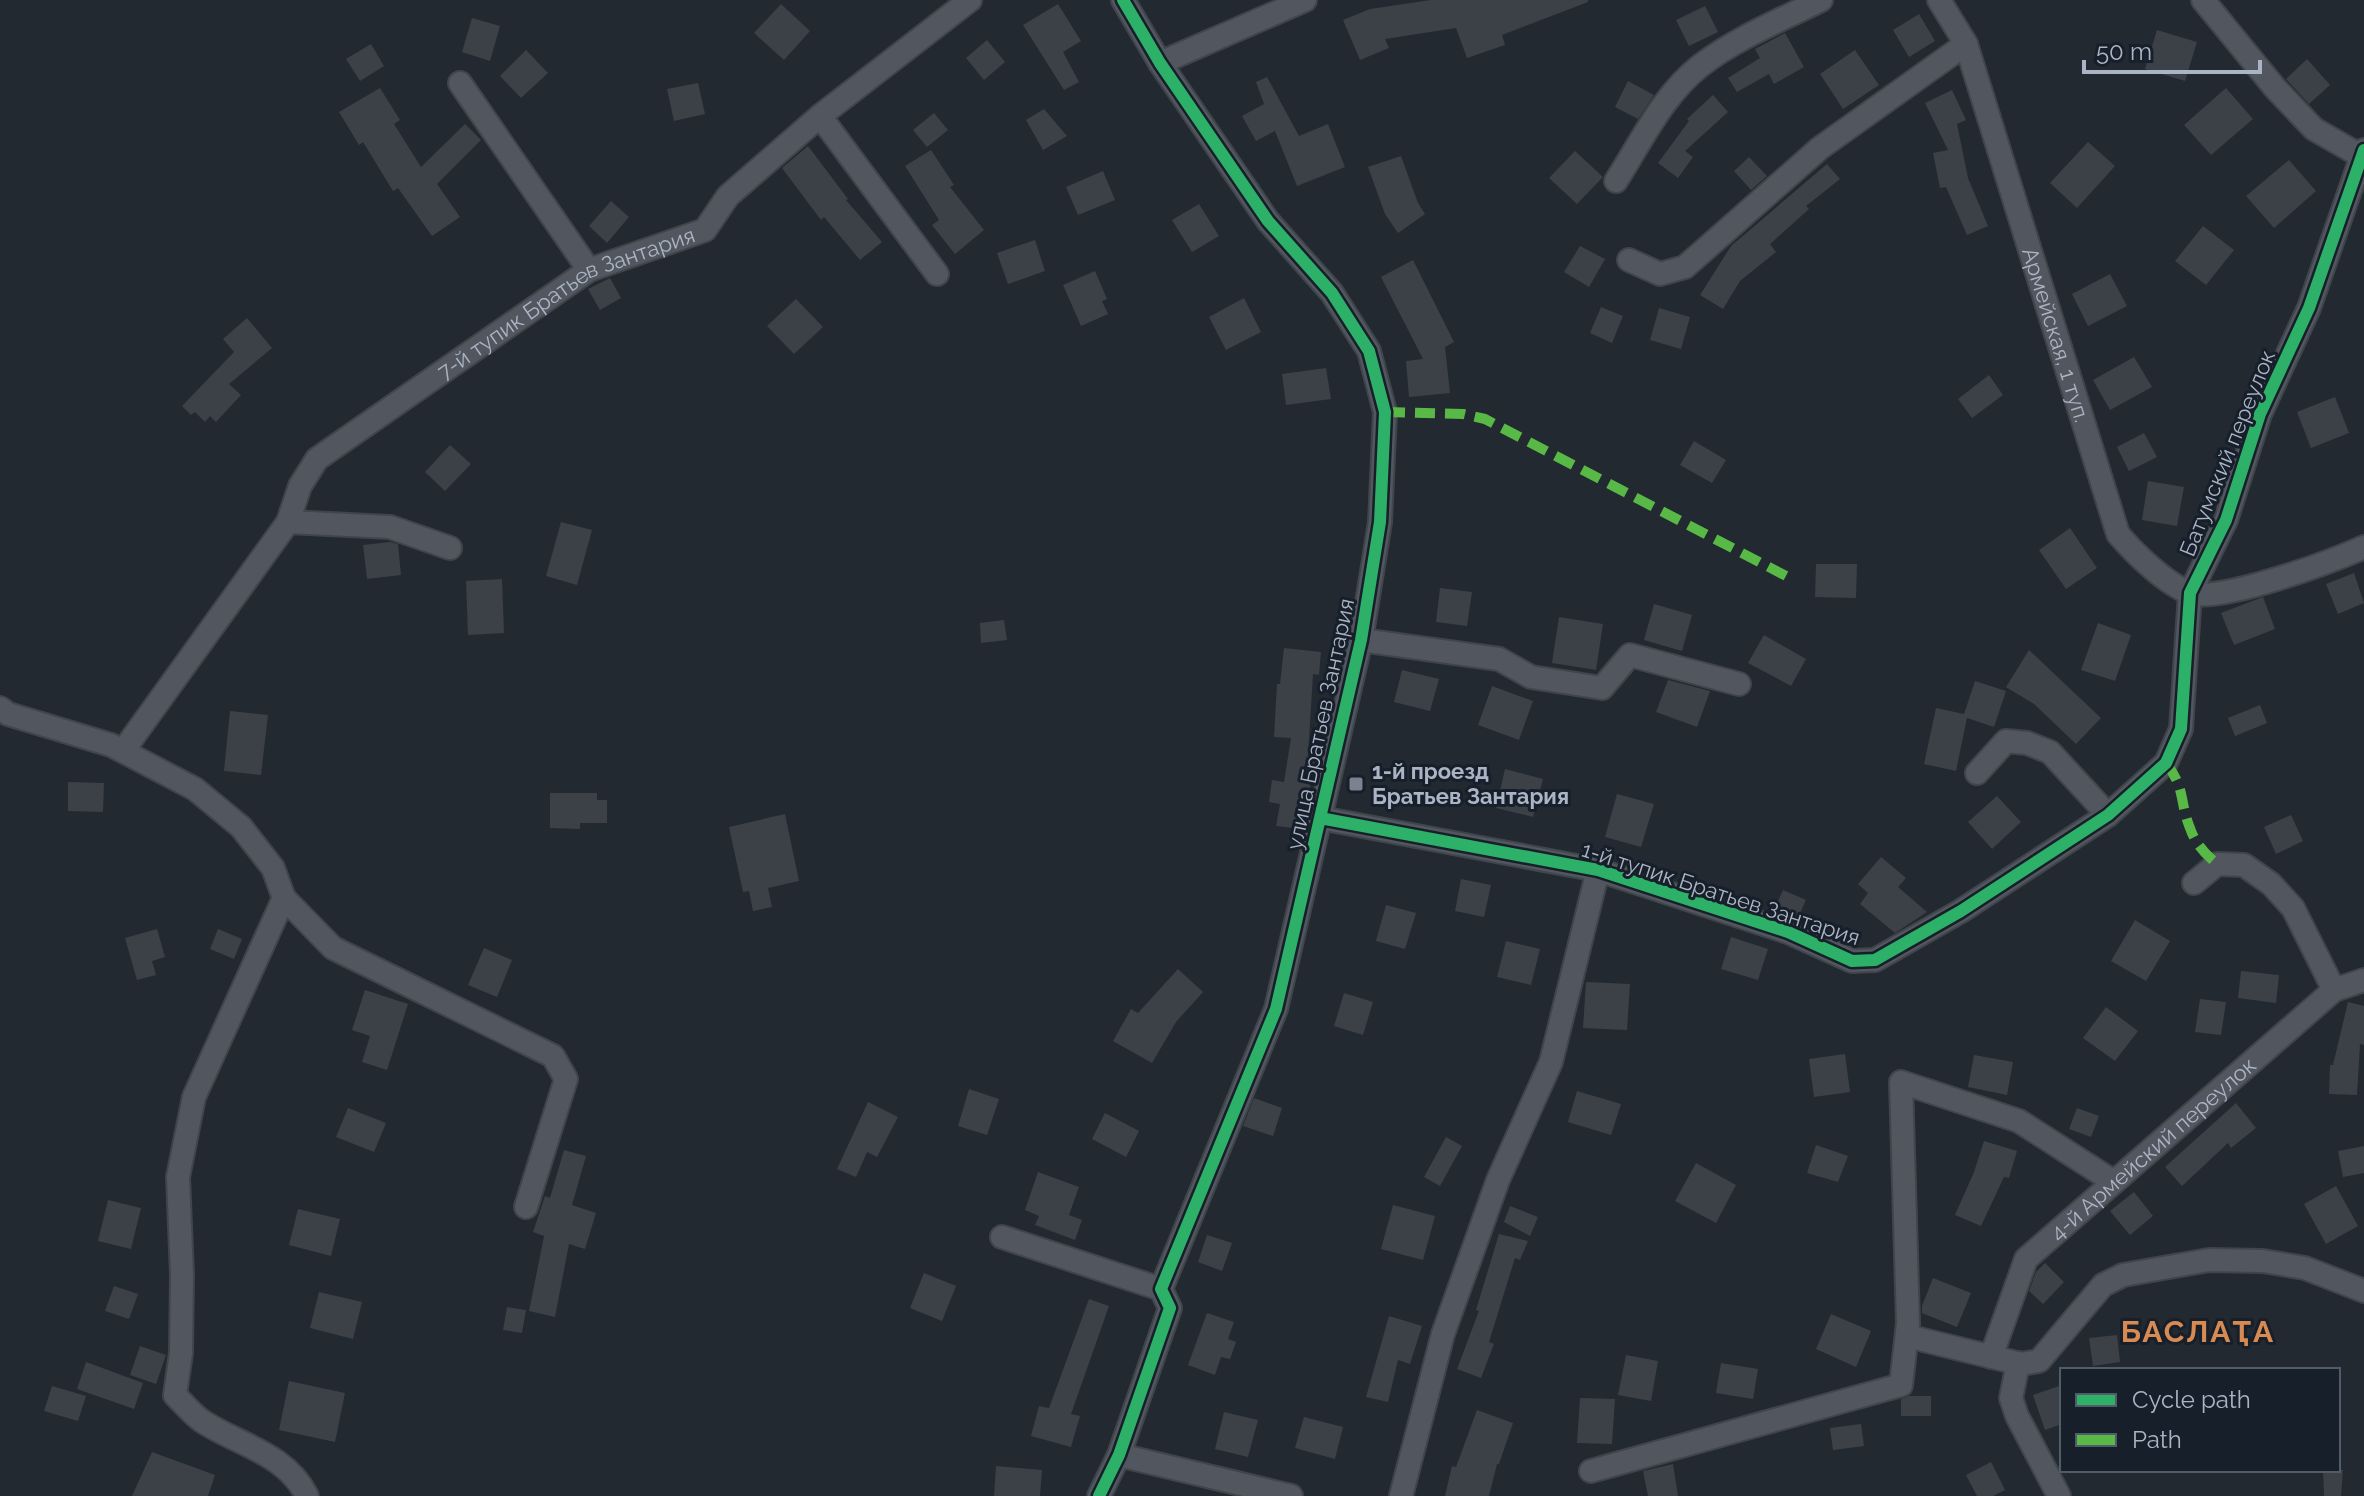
<svg xmlns="http://www.w3.org/2000/svg" width="2364" height="1496" viewBox="0 0 2364 1496" font-family="Raleway,sans-serif">
<style>
.building{fill:#3c4148}
.lines{fill:none;stroke-linecap:round;stroke-linejoin:round}
.minor-casing{stroke:#40454b;stroke-width:26}
.minor{stroke:#52575f;stroke-width:22}
.quiet{stroke:#58b947;stroke-width:10;stroke-dasharray:20 10;stroke-linecap:butt}
.cycleway-casing{stroke:#171f2a;stroke-width:17}
.cycleway{stroke:#2db169;stroke-width:12}
.poi-dot{fill:#7b8390;stroke:#171f2a;stroke-width:3}
.labels{text-anchor:middle;dominant-baseline:central;stroke-width:6;stroke-linejoin:round;paint-order:stroke}
.street-label{font-size:22px;fill:#aab4c4;stroke:#171f2a}
.poi-label{font-size:22px;font-weight:bold;fill:#aab4c4;stroke:#171f2a;text-anchor:start}
.district-label{font-size:30px;font-weight:bold;letter-spacing:2px;fill:#d78b52;stroke:#171f2a}
</style>
<rect width="100%" height="100%" fill="#232930"/>
<path class="building" d="M1431 0H1588V2L1502 35 1505 45 1467 58 1456 28 1385 39 1389 48 1360 60 1343 20 1370 9Z
M781 4 810 31 784 60 754 33Z
M1058 4 1081 41 1063 52 1079 82 1064 90 1023 25Z
M1705 6 1718 32 1689 46 1676 20Z
M1919 14 1935 41 1909 57 1893 30Z
M472 18 500 26 490 61 462 52Z
M2157 30 2197 42 2185 81 2145 69Z
M1785 33 1804 67 1774 84 1769 74 1737 92 1728 78 1760 58 1755 49Z
M987 40 1005 62 984 80 966 58Z
M371 44 384 66 360 81 346 59Z
M526 50 548 73 521 98 500 76Z
M1855 50 1879 85 1843 109 1820 74Z
M2307 59 2330 85 2309 104 2286 79Z
M1267 77 1299 136 1328 124 1345 167 1297 186 1275 131 1256 141 1242 116 1264 104 1256 82Z
M1628 81 1654 95 1638 119 1615 107Z
M698 83 705 114 674 121 667 89Z
M380 88 400 120 394 124 421 167 465 124 481 140 437 184 460 217 432 236 398 188 393 191 363 142 359 145 339 112Z
M2226 88 2253 119 2211 155 2184 125Z
M1952 90 1966 120 1957 124 1968 178 1988 226 1967 235 1946 187 1940 188 1933 153 1948 150 1925 103Z
M1713 95 1728 112 1685 151 1693 157 1678 178 1658 163 1689 121 1687 119Z
M1044 109 1067 136 1043 150 1026 120Z
M934 113 948 130 927 147 913 130Z
M2088 142 2115 166 2077 208 2050 183Z
M808 146 848 199 846 200 882 242 860 260 824 217 821 220 782 168Z
M931 150 954 185 950 187 984 230 955 254 932 225 939 220 905 166Z
M1575 151 1603 177 1577 204 1549 178Z
M1401 156 1418 203 1425 214 1398 233 1385 214 1368 167Z
M1749 157 1767 176 1751 190 1734 171Z
M2289 160 2316 191 2274 228 2246 196Z
M1827 164 1840 179 1806 206 1809 209 1770 244 1776 252 1740 281 1723 309 1700 295 1731 246Z
M1103 171 1115 200 1078 215 1066 187Z
M611 201 629 217 607 243 589 226Z
M1199 204 1219 236 1192 252 1172 220Z
M2203 226 2234 250 2206 285 2175 261Z
M1035 240 1045 271 1008 284 997 253Z
M1580 246 1605 259 1589 287 1564 272Z
M1413 260 1454 342 1445 347 1450 393 1409 397 1406 361 1423 359 1381 277Z
M1095 271 1107 299 1102 301 1108 314 1081 326 1063 285Z
M2110 274 2127 306 2088 326 2072 294Z
M610 278 621 298 600 310 588 289Z
M1244 298 1261 332 1226 350 1209 317Z
M796 299 823 327 794 354 767 326Z
M1601 307 1623 316 1612 343 1590 333Z
M1659 308 1690 317 1681 349 1650 340Z
M247 318 272 348 229 384 241 395 216 422 210 416 205 422 195 412 191 415 182 406 234 352 223 339Z
M2134 357 2152 387 2110 410 2093 380Z
M1326 368 1331 399 1286 405 1282 374Z
M1989 375 2003 395 1972 418 1958 399Z
M2335 397 2349 433 2311 448 2297 412Z
M2144 433 2157 457 2129 471 2117 447Z
M1694 441 1726 460 1712 483 1680 465Z
M450 445 471 464 445 491 425 472Z
M2148 481 2184 487 2177 526 2142 520Z
M561 522 592 530 577 585 546 576Z
M2070 528 2097 568 2066 589 2039 550Z
M390 542 398 544 401 575 367 579 363 545Z
M1816 564H1857L1856 598 1815 597Z
M2354 573 2364 603 2338 614 2326 584Z
M502 579 504 633 468 635 466 581Z
M1440 588 1472 592 1467 626 1436 622Z
M2263 597 2275 629 2234 645 2221 613Z
M1654 604 1692 615 1682 651 1644 640Z
M1559 617 1603 624 1596 670 1552 663Z
M1004 620 1007 640 981 643 980 623Z
M2098 623 2131 635 2115 681 2081 670Z
M1764 635 1806 659 1791 686 1748 663Z
M1284 648 1321 652 1319 675 1313 674 1308 756 1315 757 1303 829 1276 826 1280 804 1269 802 1272 780 1284 782 1291 738 1274 737 1277 684H1280Z
M2029 650 2101 718 2076 744 2034 704 2006 687Z
M1402 670 1439 679 1430 711 1394 702Z
M1668 680 1710 691 1697 727 1656 712Z
M1975 681 2006 691 1994 727 1967 718 1956 771 1924 764 1936 708 1964 714Z
M1492 686 1533 701 1519 740 1478 725Z
M2260 705 2267 723 2235 736 2228 718Z
M230 711 268 715 261 775 224 771Z
M1505 769 1543 779 1533 817 1496 808Z
M68 782 104 783 103 812 68 811Z
M550 793H597V800H607V823H580V829L550 828Z
M1617 794 1654 804 1641 847 1605 837Z
M1997 796 2021 822 1992 849 1968 822Z
M785 814 799 881 768 888 772 907 753 911 749 891 743 892 729 827Z
M2291 815 2303 841 2276 854 2264 827Z
M1881 857 1906 878 1898 887 1927 912 1895 933 1860 904 1868 893 1858 884Z
M1461 879 1491 885 1484 917 1455 911Z
M1783 890 1806 900 1797 920 1774 910Z
M1386 905 1416 913 1405 949 1376 941Z
M2135 920 2170 941 2146 981 2111 961Z
M157 929 165 957 152 961 156 975 137 980 125 938Z
M218 929 242 939 234 959 210 949Z
M1731 937 1768 949 1758 980 1721 969Z
M1506 941 1540 949 1531 985 1497 977Z
M484 948 512 960 497 997 468 985Z
M1178 969 1203 992 1176 1022 1152 1063 1113 1041 1131 1009 1138 1013Z
M2241 971 2279 975 2276 1003 2238 998Z
M1586 982 1630 984 1627 1030 1583 1028Z
M365 990 408 1004 387 1070 362 1062 370 1036 352 1030Z
M1344 993 1373 1002 1363 1035 1334 1026Z
M2200 999 2226 1002 2221 1035 2195 1032Z
M2348 1002 2364 1006V1045L2360 1044 2357 1095 2329 1094 2330 1065H2333Z
M2106 1007 2138 1031 2115 1061 2083 1038Z
M1845 1054 1850 1092 1814 1097 1809 1059Z
M1974 1055 2013 1062 2007 1095 1968 1087Z
M969 1089 999 1099 987 1135 958 1126Z
M1577 1091 1621 1104 1611 1135 1568 1122Z
M1254 1098 1282 1108 1273 1136 1243 1126Z
M868 1102 898 1117 877 1157 867 1152 856 1177 837 1169Z
M2236 1103 2256 1128 2231 1148 2228 1143 2182 1186 2165 1167Z
M348 1108 386 1123 374 1152 336 1137Z
M2077 1108 2099 1116 2091 1137 2069 1129Z
M1105 1113 1139 1131 1126 1157 1092 1139Z
M1446 1137 1462 1146 1440 1186 1424 1177Z
M1984 1141 2017 1151 2009 1178 2004 1177 1981 1226 1955 1215 1974 1172Z
M1816 1145 1848 1156 1838 1182 1807 1173Z
M2364 1146V1173L2343 1177 2338 1151Z
M564 1150 586 1156 572 1205 596 1213 585 1249 569 1244 555 1317 529 1311 544 1236 533 1232 545 1196 550 1198Z
M1696 1163 1736 1185 1716 1223 1675 1201Z
M1038 1172 1079 1187 1069 1215 1082 1220 1075 1240 1035 1225 1039 1216 1025 1210Z
M2336 1186 2358 1226 2326 1244 2304 1204Z
M2134 1192 2153 1216 2130 1235 2110 1211Z
M108 1200 141 1208 131 1249 98 1241Z
M1393 1205 1435 1216 1423 1260 1381 1249Z
M1510 1206 1538 1217 1530 1236 1504 1222Z
M298 1209 340 1219 331 1256 289 1245Z
M1499 1234 1528 1241 1520 1260 1515 1258 1489 1342 1494 1344 1481 1378 1457 1369 1479 1311 1476 1310Z
M1207 1235 1232 1243 1222 1271 1198 1262Z
M2045 1263 2064 1282 2043 1304 2029 1291 2036 1272Z
M924 1273 956 1286 942 1321 910 1308Z
M1933 1278 1971 1293 1957 1327 1922 1313V1306Z
M114 1286 138 1294 129 1319 105 1311Z
M319 1292 362 1302 353 1339 310 1328Z
M1089 1299 1109 1306 1071 1414 1080 1416 1071 1447 1031 1436 1039 1406 1049 1408Z
M507 1307 526 1310 522 1333 503 1330Z
M1207 1313 1234 1322 1228 1339 1236 1342 1230 1359 1221 1357 1215 1375 1188 1365Z
M1831 1314 1871 1331 1856 1367 1816 1349Z
M1389 1316 1422 1326 1410 1364 1398 1360 1388 1402 1366 1397Z
M2117 1335 2120 1362 2093 1366 2089 1338Z
M140 1346 166 1355 156 1384 130 1375Z
M1626 1355 1658 1361 1651 1401 1618 1395Z
M86 1362 143 1383 134 1409 77 1389Z
M1721 1363 1758 1369 1753 1399 1716 1393Z
M289 1381 345 1393 335 1442 279 1430Z
M2062 1385V1424L2045 1430 2033 1395Z
M52 1386 86 1396 78 1421 44 1411Z
M1909 1396H1931V1416H1901V1399Z
M1580 1398 1615 1399 1612 1444 1577 1443Z
M1477 1410 1513 1423 1499 1464H1497L1489 1496H1445L1452 1466 1456 1467Z
M1224 1412 1258 1420 1248 1457 1215 1449Z
M1304 1417 1343 1427 1335 1459 1295 1448Z
M1861 1424 1864 1446 1833 1450 1830 1428Z
M152 1452 215 1475 208 1496H132Z
M1991 1462 2005 1490 1993 1496H1977L1966 1475Z
M1673 1464 1678 1496H1648L1643 1471Z
M996 1466 1042 1470 1040 1496H994Z
M2323 1470H2343L2341 1496H2324Z"/>
<g class="lines">
<defs>
<g id="minor">
<path id="s1" d="M1939 0 1966 44 2118 534C2134 553 2166 584 2190 593 2220 603 2333 561 2364 547"/>
<path d="M2203 0 2275 88 2314 129 2361 156"/>
<path d="M1160 63 1305 0"/>
<path d="M460 83 589 270"/>
<path d="M820 116 937 274"/>
<path d="M1616 181C1641 142 1663 95 1700 66 1736 38 1781 20 1821 0"/>
<path d="M1629 260 1660 274 1685 267 1820 148 1966 44"/>
<path d="M288 522 390 527 450 548"/>
<path d="M1361 640 1499 659 1531 677 1602 688 1630 655 1739 684"/>
<path d="M0 708 8 714 111 745 195 789 241 827 273 868 284 898 194 1097 178 1177 182 1275 181 1353 175 1395C183 1403 192 1414 202 1421 238 1445 286 1453 307 1496"/>
<path id="s2" d="M123 751 288 522 300 486 317 459 589 270 705 230 728 196 820 116 970 0"/>
<path d="M1977 773 2006 741 2027 743 2050 752 2108 815"/>
<path d="M1320 818 1598 870 1788 932 1852 961 1875 960 1961 911 2108 815 2166 763 2181 729 2190 593 2226 520 2260 414 2309 308 2364 150"/>
<path d="M2194 883 2217 864 2244 865 2271 884 2293 908 2334 990"/>
<path d="M284 898 333 948 553 1056 566 1079 526 1207"/>
<path d="M1002 1237 1161 1289"/>
<path d="M1907 1336 2021 1364 2039 1361 2103 1285 2123 1275 2209 1260 2263 1261 2305 1268 2364 1291"/>
<path id="s3" d="M1991 1357 2026 1259 2334 990 2364 980"/>
<path d="M2018 1363 2011 1398 2017 1416 2059 1496"/>
<path d="M1119 1455 1291 1496"/>
<path d="M1591 1471 1901 1385 1908 1323 1901 1082 2019 1121 2114 1182"/>
<path d="M1099 1496 1119 1455 1170 1308 1161 1289 1276 1009 1361 640 1380 522 1385 412 1369 351 1332 293 1268 221 1160 63 1123 0"/>
<path d="M1401 1496 1443 1334 1498 1180 1551 1062 1598 870"/>
</g>
</defs>
<use href="#minor" class="minor-casing"/>
<use href="#minor" class="minor"/>
<path class="quiet" d="M1385 412 1463 414 1485 419 1788 577
M2166 763C2186 789 2179 801 2190 828 2195 843 2205 854 2217 864"/>
<defs>
<path id="cycleway" d="M1320 818 1598 870 1788 932 1852 961 1875 960 1961 911 2108 815 2166 763 2181 729 2190 593 2226 520 2260 414 2309 308 2364 150
M1099 1496 1119 1455 1170 1308 1161 1289 1276 1009 1361 640 1380 522 1385 412 1369 351 1332 293 1268 221 1160 63 1123 0"/>
</defs>
<use href="#cycleway" class="cycleway-casing"/>
<use href="#cycleway" class="cycleway"/>
</g>
<rect class="poi-dot" x="1348" y="776" width="16" height="16" rx="4"/>
<g class="labels">
<g class="street-label">
<text stroke="none"><textPath href="#s2" startOffset="648">7-й тупик Братьев Зантария</textPath></text>
<text stroke="none"><textPath href="#s1" startOffset="356">Армейская, 1 туп.</textPath></text>
<text transform="translate(2227 453) rotate(-68)">Батумский переулок</text>
<text transform="translate(1320 724) rotate(-78)">улица Братьев Зантария</text>
<text transform="translate(1721 893) rotate(18)">1-й тупик Братьев Зантария</text>
<text stroke="none"><textPath href="#s3" startOffset="272">4-й Армейский переулок</textPath></text>
</g>
<g class="poi-label">
<text x="1372" y="771">1-й проезд<tspan x="1372" dy="25">Братьев Зантария</tspan></text>
</g>
<g class="district-label">
<text x="2198" y="1331">БАСЛАҬА</text>
</g>
</g>
<rect x="2060" y="1368" width="280" height="104" fill="#171f2a" stroke="#525b68" stroke-width="2"/>
<rect x="2076" y="1394" width="40" height="12" fill="#2db169" stroke="#525b68" stroke-width="2"/>
<text x="2132" y="1408" font-size="24" fill="#aab4c4">Cycle path</text>
<rect x="2076" y="1434" width="40" height="12" fill="#58b947" stroke="#525b68" stroke-width="2"/>
<text x="2132" y="1448" font-size="24" fill="#aab4c4">Path</text>
<path d="M2084 60v12h176v-12" fill="none" stroke="#aab4c4" stroke-width="4"/>
<text x="2096" y="60" font-size="24" fill="#aab4c4" stroke="#171f2a" stroke-width="6" paint-order="stroke">50 m</text>
</svg>
